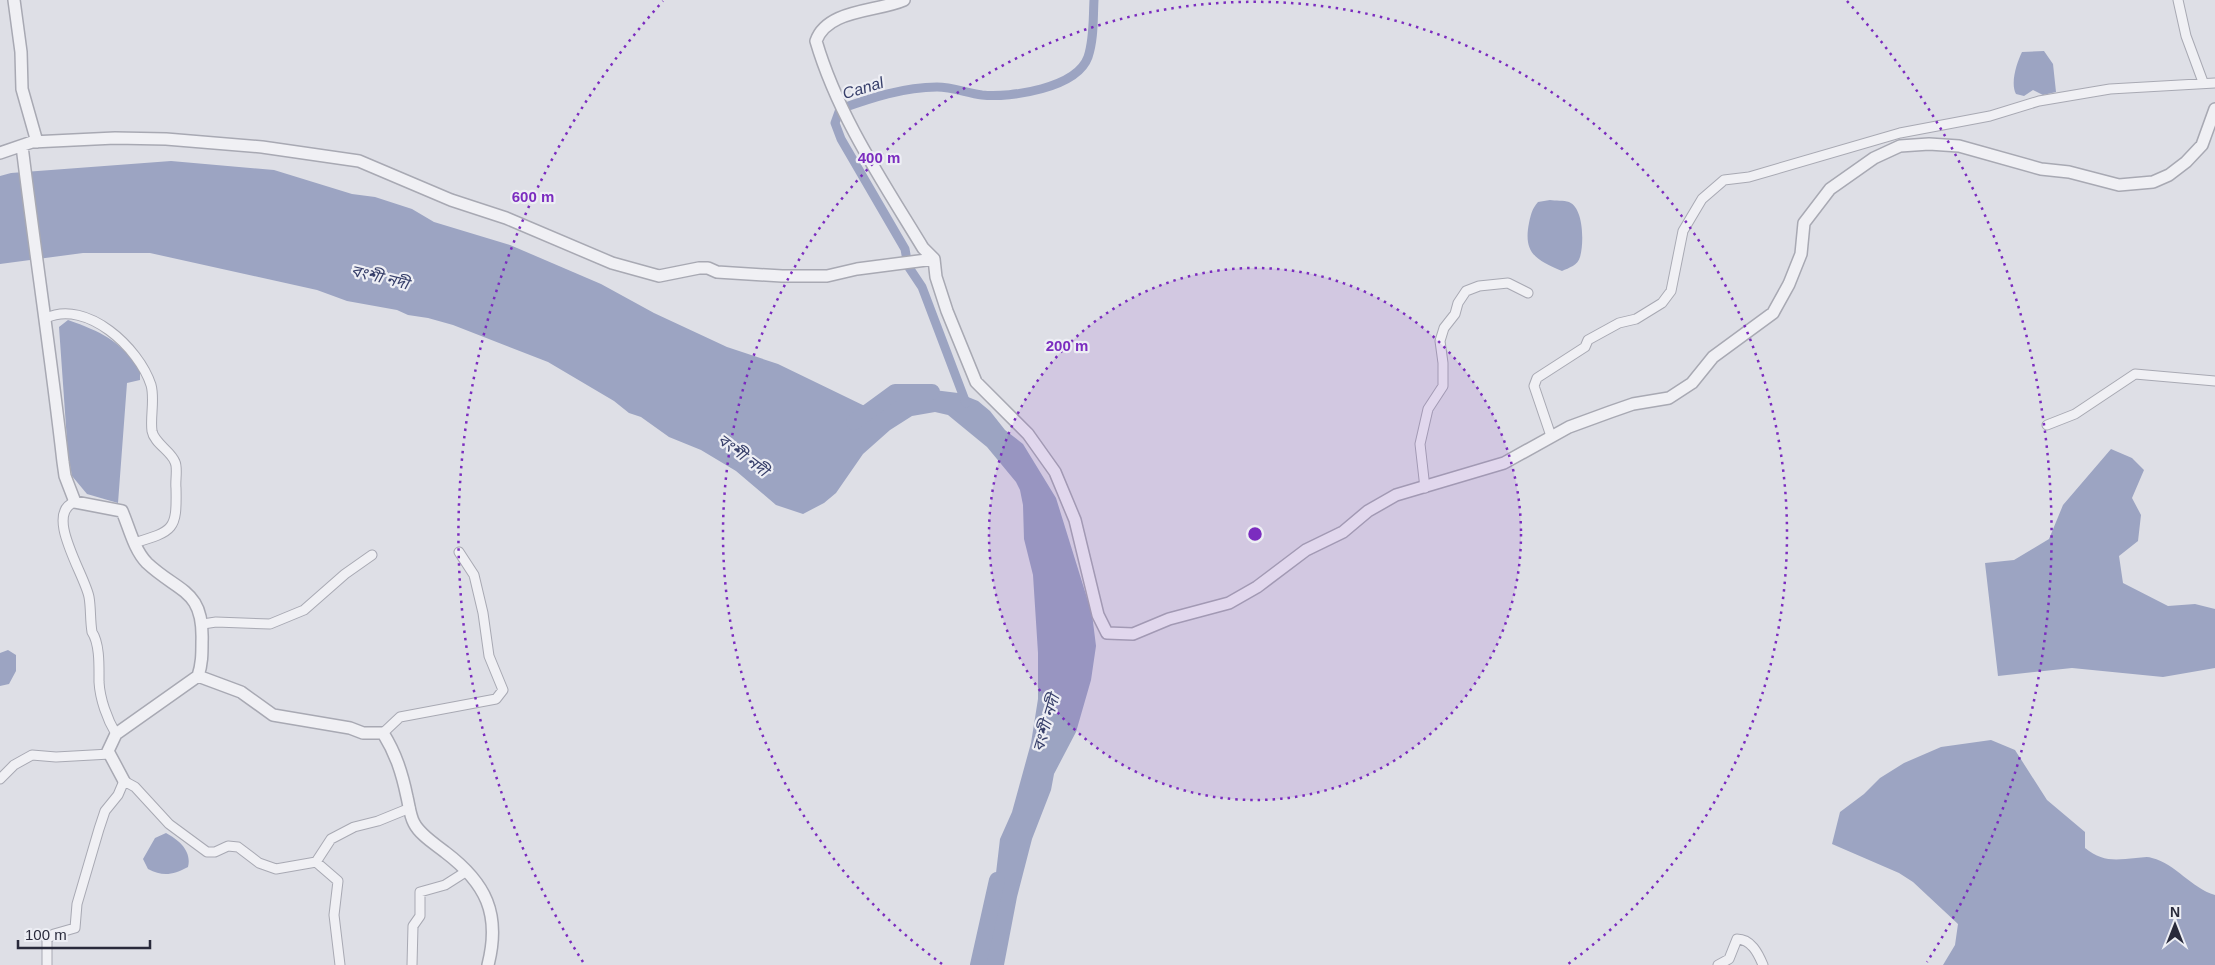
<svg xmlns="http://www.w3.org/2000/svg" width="2215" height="965" viewBox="0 0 2215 965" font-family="Arial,'Noto Sans Bengali',sans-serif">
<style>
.water{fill:#9ca4c2}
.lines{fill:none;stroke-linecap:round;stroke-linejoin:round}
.canal{stroke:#9ca4c2;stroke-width:9}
.river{stroke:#9ca4c2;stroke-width:16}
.minor-casing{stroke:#a8a9b3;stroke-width:11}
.tertiary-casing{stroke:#a8a9b3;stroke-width:14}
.minor{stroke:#f0f0f4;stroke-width:9}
.tertiary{stroke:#f0f0f4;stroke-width:11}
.ring{fill:none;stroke:#7b2cbf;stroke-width:2.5;stroke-dasharray:2.5 5}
.labels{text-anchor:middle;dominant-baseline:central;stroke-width:4.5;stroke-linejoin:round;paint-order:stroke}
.water-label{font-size:16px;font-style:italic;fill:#373f6a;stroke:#edeef4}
.centre{fill:#7b2cbf;stroke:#edeef4;stroke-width:2.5}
.ring-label{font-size:15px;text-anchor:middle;font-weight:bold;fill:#7b2cbf;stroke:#edeef4;stroke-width:4.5;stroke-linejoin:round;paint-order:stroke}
</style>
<rect width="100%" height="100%" fill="#dedfe6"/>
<path class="water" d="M2044 51 2053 64 2056 92 2043 95 2033 90 2024 96 2016 94C2010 83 2017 62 2022 52Z
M171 161 274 170 352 194 375 197 412 209 434 222 510 245 601 284 654 313 727 347 778 364 873 410 884 402 912 392 934 390 958 393 978 401 990 411 1005 430 1023 444 1056 498 1092 614 1096 646 1091 680 1076 732 1054 774 1051 790 1032 839 1017 897 1004 965H973L992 907 1000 839 1012 812 1031 743 1038 699V653L1033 575 1024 539 1023 505 1020 490 1016 482 987 447 948 415 935 412 912 416 890 430 863 454 836 493 824 503 803 514 776 505 736 471 701 450 669 437 641 417 629 413 614 401 548 362 453 325 428 318 408 315 397 310 347 301 317 290 150 253H83L0 264V176L11 173Z
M1550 200C1555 201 1564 200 1569 202 1584 208 1584 244 1580 257 1578 265 1569 268 1562 271 1536 260 1523 253 1529 223 1531 214 1532 209 1538 202Z
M68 320C102 332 118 340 140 368V380L127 383 118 503 87 494 72 476 68 455 59 327Z
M2111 449 2132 458 2144 470 2132 498 2141 515 2138 541 2119 556 2123 583 2168 606 2195 604 2215 609V668L2163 677 2072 668 1998 676 1985 563 2014 560 2049 539 2063 505Z
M8 650 16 655V671L9 684 0 686V653Z
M1991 740 2015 750 2047 800 2085 832V848C2102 862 2115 860 2136 858 2141 858 2147 856 2152 858 2176 864 2191 888 2215 895V965H1943L1955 945 1958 924 1913 882 1899 873 1832 844 1840 812 1864 794 1880 778 1904 763 1941 747Z
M166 833C179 840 192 851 188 867 173 875 163 877 148 869L143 859 155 838Z"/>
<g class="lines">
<path class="canal" d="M966 403 922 287 908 266 905 249 841 139 835 123 840 109C871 98 904 87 937 87 952 87 967 93 982 95 1011 98 1077 88 1088 57 1094 39 1093 19 1094 0"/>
<path class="river" d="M854 422 895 392H932
M978 965 997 880"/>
<defs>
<path id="minor" d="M2178 0 2186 36 2203 82
M46 318C87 299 139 348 151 385 155 399 150 417 152 431 154 443 171 451 175 462 178 468 175 481 176 488 177 530 174 531 134 543
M2047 425 2075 414 2135 374 2215 381
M1551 436 1534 386 1537 378 1585 347 1588 340 1619 323 1636 319 1662 303 1671 291 1683 231 1702 199 1724 180 1749 177 1900 133 1990 116 2039 101 2110 89 2215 83
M1425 488 1420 444 1428 409 1443 386V363L1440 341 1444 328 1455 314 1458 303 1466 291 1479 286 1508 283 1528 293
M75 502C43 513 85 575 89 597 91 608 90 620 92 632 100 644 99 667 99 682 100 699 107 719 116 734
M203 624 216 622 270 624 304 610 345 574 372 555
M383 733 400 717 496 699 503 690 489 656 483 613 474 575 459 552
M0 779 14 765 32 755 56 757 110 754
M316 862 331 839 354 827 378 821 410 808
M47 965V939L54 934 75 928 77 904 99 829 105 811 118 795 124 781 135 787 169 824 207 852H215L228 846 238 847 259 863 276 869 316 862 338 881 334 915 340 965
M412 965 413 926 420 916V892L445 885 467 871
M1718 965 1729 959 1737 939C1751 939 1758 953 1763 965"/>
<path id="tertiary" d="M14 0 21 52 22 89 37 142
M904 0C877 12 827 9 816 41 838 116 883 182 923 248L934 259 936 277 947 311 976 382 1028 434 1055 472 1075 520 1098 615 1107 633 1133 634 1169 619 1229 603 1257 587 1306 550 1343 532 1368 511 1396 495 1504 463 1569 427 1610 412 1633 404 1669 398 1692 383 1713 357 1773 313 1789 284 1801 254 1804 223 1830 189 1874 158 1900 146 1929 144 1959 146 2041 169 2069 172 2119 185 2153 182 2169 175 2186 162 2202 145 2215 109
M22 146C35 252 51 356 63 462L65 476 75 502 122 511C129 527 134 550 147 563 179 593 204 589 202 642 202 654 202 664 198 676L116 734 108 751 124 781
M0 153 32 142 115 138 166 139 262 147 359 161 451 200 506 218 612 263 659 276 699 268H708L717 272 782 276H827L857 269 934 259
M198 676 241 692 273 715 350 728 363 733H383C396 754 402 773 407 797 409 805 410 816 414 823 420 835 435 844 445 852 486 883 501 914 488 965"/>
</defs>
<use href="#minor" class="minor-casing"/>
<use href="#tertiary" class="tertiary-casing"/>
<use href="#minor" class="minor"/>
<use href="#tertiary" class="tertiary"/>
</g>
<circle cx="1255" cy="534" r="266" fill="#7b2cbf" fill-opacity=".12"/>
<g class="ring">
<circle cx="1255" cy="534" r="266"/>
<path d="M942 964A532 532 0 1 1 1568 964"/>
<path d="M583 962A797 797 0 0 1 663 1M1847 1A797 797 0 0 1 1927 962"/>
</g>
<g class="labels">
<g class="water-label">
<text transform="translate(863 88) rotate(-17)">Canal</text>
<text transform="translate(380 277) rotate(14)">বংশী নদী</text>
<text transform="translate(743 455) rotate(37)">বংশী নদী</text>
<text transform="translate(1046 723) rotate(-73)">বংশী নদী</text>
</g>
</g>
<circle cx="1255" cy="534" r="8" class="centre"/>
<g class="ring-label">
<text x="879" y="163">400 m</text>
<text x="533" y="202">600 m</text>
<text x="1067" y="351">200 m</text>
</g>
<g transform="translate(2175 925)" stroke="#edeef4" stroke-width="4" paint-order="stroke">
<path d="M0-4L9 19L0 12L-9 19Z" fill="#292a3b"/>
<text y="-8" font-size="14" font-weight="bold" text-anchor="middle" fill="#292a3b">N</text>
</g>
<path d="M18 940v8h132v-8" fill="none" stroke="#292a3b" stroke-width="2.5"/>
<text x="25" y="940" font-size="15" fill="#292a3b" stroke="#edeef4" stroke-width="4" paint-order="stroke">100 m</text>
</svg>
